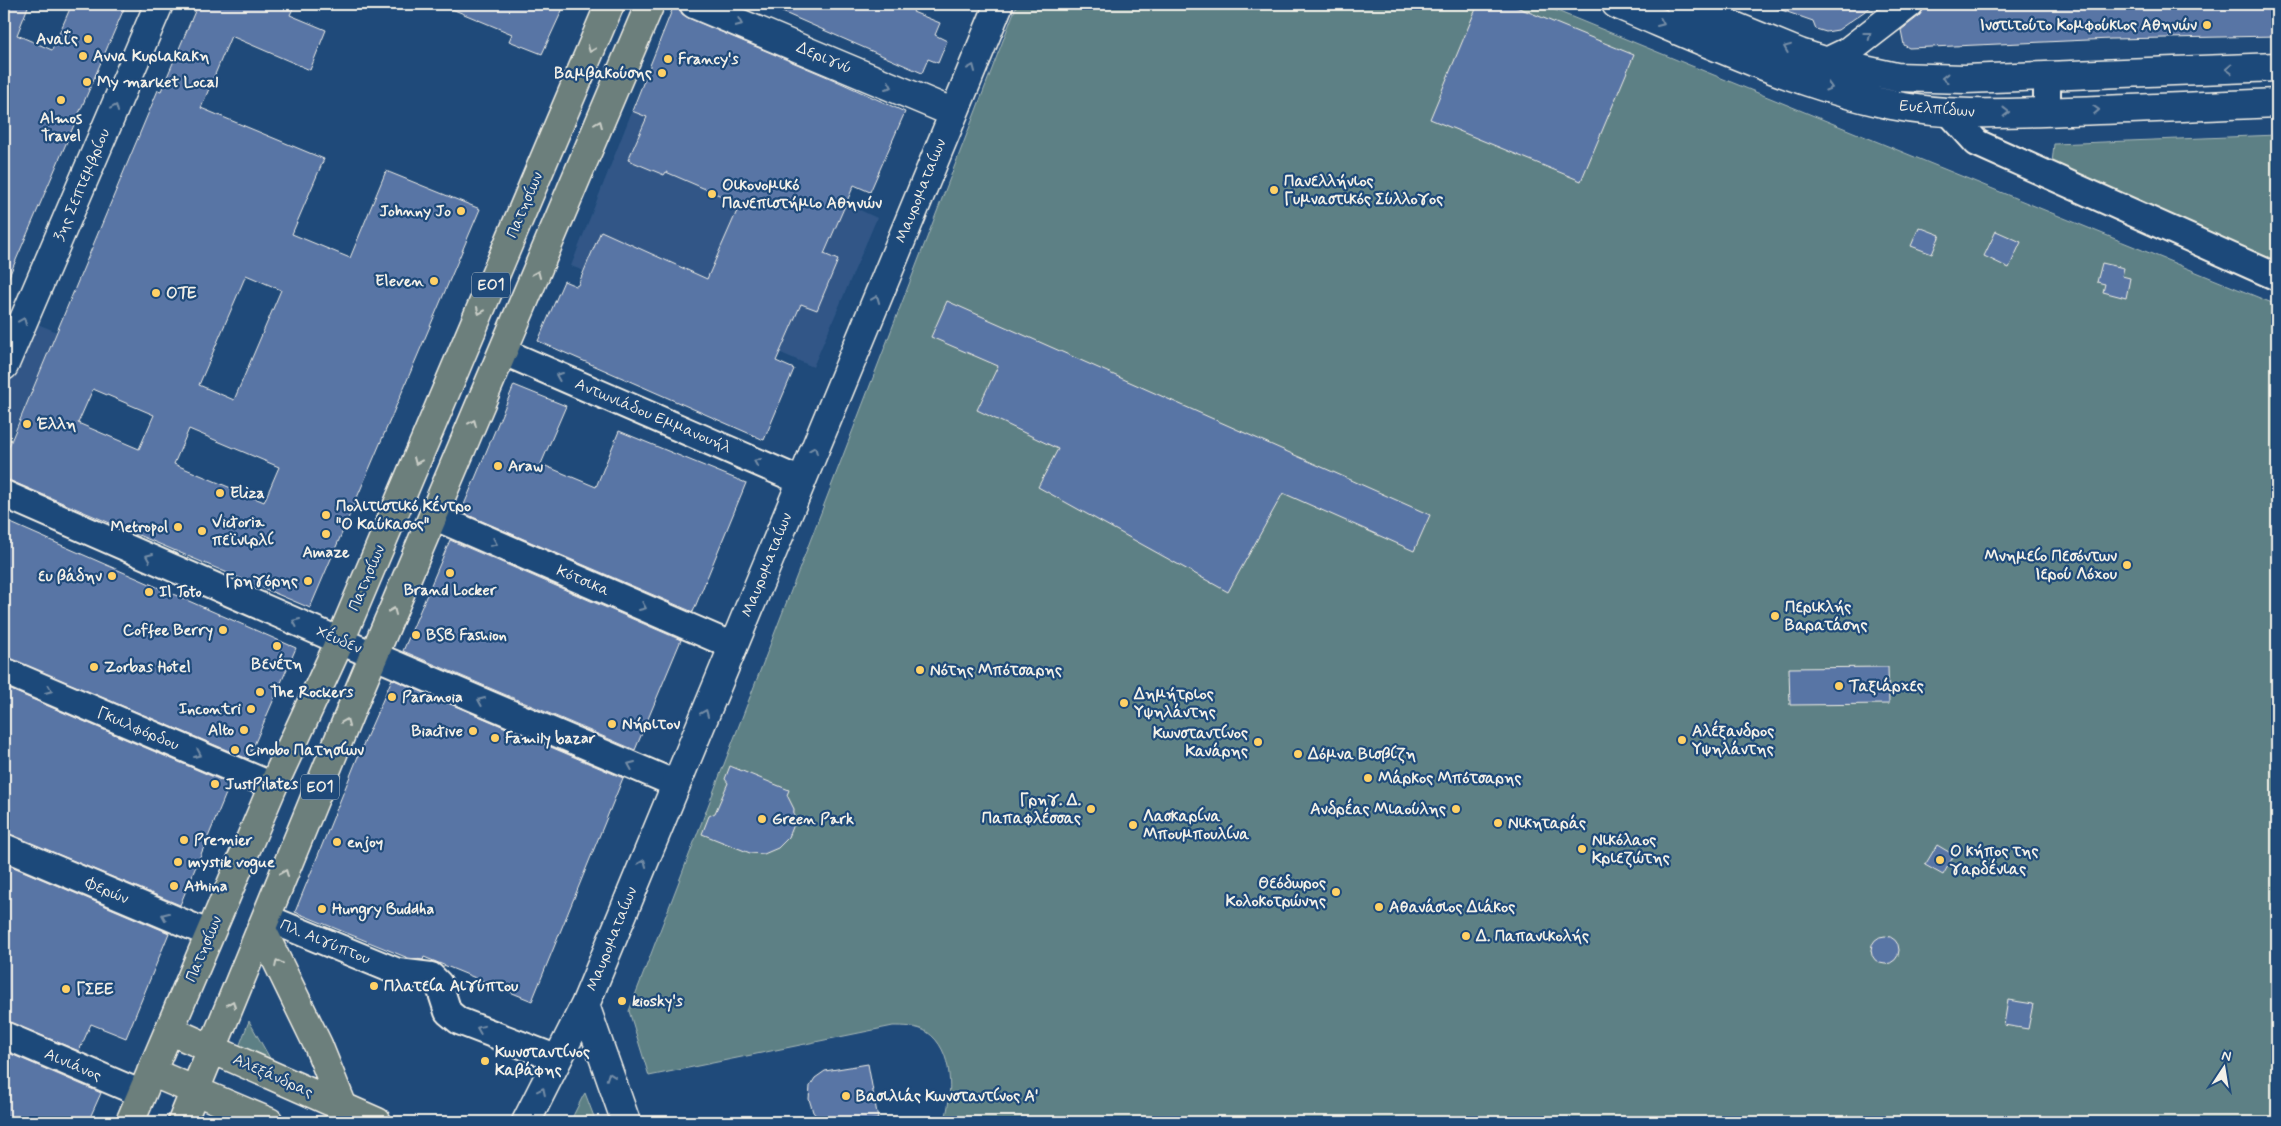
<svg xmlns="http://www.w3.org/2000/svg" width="2281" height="1126" viewBox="0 0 2281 1126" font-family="Mynerve,sans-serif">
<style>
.built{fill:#305787}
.green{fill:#5d8085;stroke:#a8b8b6}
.building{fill:#5874a5;stroke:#f4f1e8;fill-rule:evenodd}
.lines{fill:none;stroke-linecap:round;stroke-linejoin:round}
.street-casing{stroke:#f4f1e8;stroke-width:30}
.secondary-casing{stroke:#f4f1e8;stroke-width:31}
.primary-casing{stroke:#f4f1e8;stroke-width:31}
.street{stroke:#1f4a7a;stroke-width:26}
.secondary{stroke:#1f4a7a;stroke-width:28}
.primary{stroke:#6c7f7c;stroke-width:28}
.oneway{stroke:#748da6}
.oneway2{stroke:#cbcfc8}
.poi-dot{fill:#ffd166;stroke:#1f4a7a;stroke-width:2}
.labels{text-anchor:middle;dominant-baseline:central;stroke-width:4.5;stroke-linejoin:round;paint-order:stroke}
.shield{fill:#1f4a7a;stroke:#b4bfc7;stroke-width:1}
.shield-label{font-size:15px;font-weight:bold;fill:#f4f1e8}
.poi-label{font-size:16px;font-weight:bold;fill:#f4f1e8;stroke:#1f4a7a;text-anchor:start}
.street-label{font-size:16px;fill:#f4f1e8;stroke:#1f4a7a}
</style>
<rect width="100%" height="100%" fill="#1f4a7a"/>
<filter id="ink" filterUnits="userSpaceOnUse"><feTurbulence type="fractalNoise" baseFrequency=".02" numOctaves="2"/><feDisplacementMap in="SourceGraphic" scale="10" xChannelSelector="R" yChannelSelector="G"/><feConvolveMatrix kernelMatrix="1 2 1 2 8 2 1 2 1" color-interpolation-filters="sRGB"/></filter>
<g filter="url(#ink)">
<path class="built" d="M730 33 848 86 808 186 877 218 813 367 701 318 571 266 632 111 688 133Z
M16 315 57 332 4 454V343Z"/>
<path class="green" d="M1017 4H1540L2277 305V1122H944C953 1096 954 1050 927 1032 917 1026 904 1026 893 1026L649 1076 629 1011Z
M2277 135V264L2052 163 2054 144Z
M249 1021 276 1069 237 1052Z
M585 1093 596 1122H570L583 1096Z"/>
<path class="building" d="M4 4H29L17 35 52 50 72 4H126L4 288Z
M198 4H295L290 15 326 30 310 70 231 36 201 108 324 159 292 234 350 258 386 171 480 209 310 608 4 478V458L158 90 161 91ZM246 275 281 290 234 400 199 385ZM93 389 154 415 139 449 78 423ZM189 429 279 467 264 502 174 464Z
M440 4H565L542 54 509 41 512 34Z
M764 4H917L913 12 940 23 935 35 947 41 938 63 928 59 922 73Z
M1478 4H1509L1634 55 1581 181 1430 119Z
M1771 4H1875L1838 30 1826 32 1816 29 1813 21 1770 6Z
M1924 4H2277V36L2111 39 1909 48 1904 45 1901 30 1919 16 1923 10Z
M674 5 679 8 682 14 688 18 830 78 905 112 870 192 854 185 824 254 838 260 817 310 801 304 776 361 794 369 764 440 538 341 564 281 576 286 578 285 601 231 707 279 740 204 666 172 664 175 628 160 647 117 632 111Z
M1919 227 1940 235 1932 254 1911 246Z
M1996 231 2021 242 2009 268 1984 256Z
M2102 263 2124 268 2122 276 2130 278 2126 298 2103 292 2105 284 2097 282Z
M947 301 1430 515 1414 551 1283 493 1228 592 1038 487 1058 449 977 410 998 366 931 337Z
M514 385 566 406 541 464 596 487 619 431 746 483 693 612 461 512Z
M4 520 296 648 248 759 4 656Z
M450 540 681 640 635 750 403 651Z
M1888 667 1889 704 1790 705 1789 668Z
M392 679 623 778 532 1001 424 957 423 960 408 958 295 912 359 754Z
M4 687 230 784 180 905 4 832Z
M730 766 789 790 787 795 794 809 793 827 789 837 778 848 764 854 750 853 702 834 709 816 715 813 728 783 725 779Z
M1937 845 1954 855 1943 875 1925 865Z
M4 863 169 933 126 1038 91 1024 79 1051 4 1020Z
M1871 950a14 14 0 1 1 28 0a14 14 0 1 1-28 0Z
M2008 1000 2033 1004 2028 1029 2004 1025Z
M4 1051 101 1093 88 1122H4Z
M868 1064 878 1119 862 1122H826L818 1118 813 1112 809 1099 810 1086 815 1078 825 1071Z"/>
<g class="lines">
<defs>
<path id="street" d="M2047 76V111
M1949 112 1977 143 2277 277
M504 352 801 481
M4 494 340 641 676 784
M433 516 733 646
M4 671 273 786
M4 847 210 934
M267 918 398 972 431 976 439 984 448 1012 459 1021 558 1059
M4 1035 142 1094"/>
<path id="secondary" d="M694 4 954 113
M1616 4C1706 42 1796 85 1892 105 1950 117 2011 113 2069 111 2139 109 2208 106 2277 103
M1680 4 1800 53 1828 62 1896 77 1965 79 2277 67
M1820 65 1847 52 1909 4
M4 366 159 4
M585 1005 626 1122
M526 1122 585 1005 999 4"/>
<path id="primary" d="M262 930 318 1045 343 1107
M169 1030 377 1122
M151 1072 269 1122
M130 1122 273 786 340 641 610 4
M182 1122 360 688 650 4"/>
</defs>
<use href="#street" class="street-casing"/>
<use href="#secondary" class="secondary-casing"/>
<use href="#primary" class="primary-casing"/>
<use href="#street" class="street"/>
<use href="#secondary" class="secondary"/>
<use href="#primary" class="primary"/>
</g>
<defs><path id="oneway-chevron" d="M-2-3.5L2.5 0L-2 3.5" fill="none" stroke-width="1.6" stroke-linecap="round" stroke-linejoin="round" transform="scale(1.25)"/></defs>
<g class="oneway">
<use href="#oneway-chevron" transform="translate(739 23) rotate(23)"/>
<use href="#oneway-chevron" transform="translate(1661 23) rotate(23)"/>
<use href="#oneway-chevron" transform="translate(1868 35) rotate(-38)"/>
<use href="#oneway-chevron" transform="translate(1787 48) rotate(-158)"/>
<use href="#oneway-chevron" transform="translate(972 68) rotate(-67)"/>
<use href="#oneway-chevron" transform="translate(2229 69) rotate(178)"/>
<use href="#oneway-chevron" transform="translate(1945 78) rotate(-180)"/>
<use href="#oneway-chevron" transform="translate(889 86) rotate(23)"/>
<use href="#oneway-chevron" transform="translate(1829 87) rotate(17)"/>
<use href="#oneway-chevron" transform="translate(115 108) rotate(-67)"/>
<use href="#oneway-chevron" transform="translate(2096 110) rotate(-2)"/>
<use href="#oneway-chevron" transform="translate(2006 112) rotate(-1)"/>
<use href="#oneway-chevron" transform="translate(876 299) rotate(-68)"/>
<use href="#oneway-chevron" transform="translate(23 321) rotate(-67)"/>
<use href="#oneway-chevron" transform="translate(559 376) rotate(-157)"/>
<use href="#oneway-chevron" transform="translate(814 450) rotate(-68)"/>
<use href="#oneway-chevron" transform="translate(757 462) rotate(-157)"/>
<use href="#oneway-chevron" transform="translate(494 543) rotate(23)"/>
<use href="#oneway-chevron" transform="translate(149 557) rotate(-157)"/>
<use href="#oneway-chevron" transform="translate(643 607) rotate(23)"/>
<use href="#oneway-chevron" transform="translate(296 622) rotate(-156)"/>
<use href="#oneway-chevron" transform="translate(49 690) rotate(23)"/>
<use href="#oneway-chevron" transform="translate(481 701) rotate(-157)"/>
<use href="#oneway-chevron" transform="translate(705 713) rotate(-67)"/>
<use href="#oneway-chevron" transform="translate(198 754) rotate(23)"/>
<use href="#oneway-chevron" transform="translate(631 765) rotate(-157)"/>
<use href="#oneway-chevron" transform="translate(643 863) rotate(-68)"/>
<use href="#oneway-chevron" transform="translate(165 916) rotate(-157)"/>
<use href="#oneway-chevron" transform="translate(480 1029) rotate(-158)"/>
<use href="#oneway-chevron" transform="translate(610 1076) rotate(-110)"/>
<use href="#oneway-chevron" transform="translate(542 1091) rotate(-64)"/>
</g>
<g class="oneway2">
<use href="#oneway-chevron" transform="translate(591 49) rotate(113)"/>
<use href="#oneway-chevron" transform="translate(599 124) rotate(-67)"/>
<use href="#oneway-chevron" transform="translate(537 274) rotate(-67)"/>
<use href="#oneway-chevron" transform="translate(480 311) rotate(113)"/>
<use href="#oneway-chevron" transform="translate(473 423) rotate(-67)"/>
<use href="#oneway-chevron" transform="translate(417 461) rotate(113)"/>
<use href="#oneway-chevron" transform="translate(393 611) rotate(-67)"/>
<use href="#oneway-chevron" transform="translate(346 722) rotate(-68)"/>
<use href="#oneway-chevron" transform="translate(285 873) rotate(-68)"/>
<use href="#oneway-chevron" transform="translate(278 963) rotate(-116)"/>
<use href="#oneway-chevron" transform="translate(232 1004) rotate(-68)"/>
</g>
</g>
<g class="poi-dot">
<circle cx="2207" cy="25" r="5"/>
<circle cx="88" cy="39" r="5"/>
<circle cx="83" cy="56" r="5"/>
<circle cx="668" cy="59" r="5"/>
<circle cx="662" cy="73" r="5"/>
<circle cx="87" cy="82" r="5"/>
<circle cx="61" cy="100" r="5"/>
<circle cx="1274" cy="190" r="5"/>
<circle cx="712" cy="194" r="5"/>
<circle cx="461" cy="211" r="5"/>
<circle cx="434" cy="281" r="5"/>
<circle cx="156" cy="293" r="5"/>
<circle cx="27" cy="424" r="5"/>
<circle cx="498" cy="466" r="5"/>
<circle cx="220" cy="493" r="5"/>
<circle cx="326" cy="515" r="5"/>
<circle cx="178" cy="527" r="5"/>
<circle cx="202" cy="531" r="5"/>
<circle cx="326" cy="534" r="5"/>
<circle cx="2127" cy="565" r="5"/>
<circle cx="450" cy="573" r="5"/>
<circle cx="112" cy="576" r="5"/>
<circle cx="308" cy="581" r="5"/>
<circle cx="149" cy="592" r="5"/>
<circle cx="1775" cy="616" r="5"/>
<circle cx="223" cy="630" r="5"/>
<circle cx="416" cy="635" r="5"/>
<circle cx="277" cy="646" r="5"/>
<circle cx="94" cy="667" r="5"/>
<circle cx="920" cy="670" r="5"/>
<circle cx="1839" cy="686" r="5"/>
<circle cx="260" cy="692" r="5"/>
<circle cx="392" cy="697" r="5"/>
<circle cx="1124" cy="703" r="5"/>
<circle cx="251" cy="709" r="5"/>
<circle cx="612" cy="724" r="5"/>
<circle cx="244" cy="730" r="5"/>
<circle cx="473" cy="731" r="5"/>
<circle cx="495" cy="738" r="5"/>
<circle cx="1682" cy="740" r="5"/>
<circle cx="1258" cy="742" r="5"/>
<circle cx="235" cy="750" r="5"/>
<circle cx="1298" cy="754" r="5"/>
<circle cx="1368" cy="778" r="5"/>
<circle cx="215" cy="784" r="5"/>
<circle cx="1091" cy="809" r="5"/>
<circle cx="1456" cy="809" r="5"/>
<circle cx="762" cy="819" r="5"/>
<circle cx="1498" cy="823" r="5"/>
<circle cx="1133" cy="825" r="5"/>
<circle cx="184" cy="840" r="5"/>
<circle cx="337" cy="842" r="5"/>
<circle cx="1582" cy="849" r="5"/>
<circle cx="1940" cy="860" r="5"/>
<circle cx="178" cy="862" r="5"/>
<circle cx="174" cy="886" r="5"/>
<circle cx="1336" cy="892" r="5"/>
<circle cx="1379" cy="907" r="5"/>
<circle cx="322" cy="909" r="5"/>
<circle cx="1466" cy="936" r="5"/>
<circle cx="374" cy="986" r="5"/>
<circle cx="66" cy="989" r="5"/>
<circle cx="622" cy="1001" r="5"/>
<circle cx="485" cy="1061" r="5"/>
<circle cx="846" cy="1096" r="5"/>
</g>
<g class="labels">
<g class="shield">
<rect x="472" y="272.5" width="38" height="25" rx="4"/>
<rect x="301" y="774.5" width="38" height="25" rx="4"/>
</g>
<g class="shield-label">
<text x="491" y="285">ΕΟ1</text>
<text x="320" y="787">ΕΟ1</text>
</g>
<g class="poi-label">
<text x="2197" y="25" text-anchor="end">Ινστιτούτο Κομφούκιος Αθηνών</text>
<text x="78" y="39" text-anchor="end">Αναΐς</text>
<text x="93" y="56">Αννα Κυριακακη</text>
<text x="678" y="59">Francy's</text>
<text x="652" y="73" text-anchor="end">Βαμβακούσης</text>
<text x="97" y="82">My market Local</text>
<text x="61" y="118" text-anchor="middle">Almos<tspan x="61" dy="18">Travel</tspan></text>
<text x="1284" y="181">Πανελλήνιος<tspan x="1284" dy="18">Γυμναστικός Σύλλογος</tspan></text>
<text x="722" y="185">Οικονομικό<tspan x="722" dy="18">Πανεπιστήμιο Αθηνών</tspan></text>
<text x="451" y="211" text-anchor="end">Johnny Jo</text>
<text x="424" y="281" text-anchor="end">Eleven</text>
<text x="166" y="293">ΟΤΕ</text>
<text x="37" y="424">Έλλη</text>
<text x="508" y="466">Araw</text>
<text x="230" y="493">Eliza</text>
<text x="336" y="506">Πολιτιστικό Κέντρο<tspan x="336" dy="18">"Ο Καύκασος"</tspan></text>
<text x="212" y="522">Victoria<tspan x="212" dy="18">πεϊνιρλί</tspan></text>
<text x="168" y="527" text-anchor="end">Metropol</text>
<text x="326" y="552" text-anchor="middle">Amaze</text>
<text x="2117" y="556" text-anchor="end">Μνημείο Πεσόντων<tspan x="2117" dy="18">Ιερού Λόχου</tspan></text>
<text x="102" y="576" text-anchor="end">ευ βάδην</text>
<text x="298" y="581" text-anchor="end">Γρηγόρης</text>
<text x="450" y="590" text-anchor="middle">Brand Locker</text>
<text x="159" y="592">Il Toto</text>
<text x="1785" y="607">Περικλής<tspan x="1785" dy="18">Βαρατάσης</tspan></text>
<text x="213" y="630" text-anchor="end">Coffee Berry</text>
<text x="426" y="635">BSB Fashion</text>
<text x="277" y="664" text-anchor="middle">Βενέτη</text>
<text x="104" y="667">Zorbas Hotel</text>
<text x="930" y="670">Νότης Μπότσαρης</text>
<text x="1849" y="686">Ταξιάρχες</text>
<text x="270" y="692">The Rockers</text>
<text x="1134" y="694">Δημήτριος<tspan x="1134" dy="18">Υψηλάντης</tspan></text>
<text x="402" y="697">Paranoia</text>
<text x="241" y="709" text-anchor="end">Incontri</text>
<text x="622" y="724">Νήριτον</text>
<text x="234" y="730" text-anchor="end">Alto</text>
<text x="463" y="731" text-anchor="end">Biactive</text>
<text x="1692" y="731">Αλέξανδρος<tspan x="1692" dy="18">Υψηλάντης</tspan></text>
<text x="1248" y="733" text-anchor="end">Κωνσταντίνος<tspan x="1248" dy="18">Κανάρης</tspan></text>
<text x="505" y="738">Family bazar</text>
<text x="245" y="750">Cinobo Πατησίων</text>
<text x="1308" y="754">Δόμνα Βισβίζη</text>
<text x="1378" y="778">Μάρκος Μπότσαρης</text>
<text x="225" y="784">JustPilates</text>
<text x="1081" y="800" text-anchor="end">Γρηγ. Δ.<tspan x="1081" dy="18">Παπαφλέσσας</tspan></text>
<text x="1446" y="809" text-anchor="end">Ανδρέας Μιαούλης</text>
<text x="1143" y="816">Λασκαρίνα<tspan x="1143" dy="18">Μπουμπουλίνα</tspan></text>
<text x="772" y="819">Green Park</text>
<text x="1508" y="823">Νικηταράς</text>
<text x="194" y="840">Premier</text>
<text x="1592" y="840">Νικόλαος<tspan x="1592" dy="18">Κριεζώτης</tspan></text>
<text x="347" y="842">enjoy</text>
<text x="1950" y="851">Ο κήπος της<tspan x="1950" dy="18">γαρδένιας</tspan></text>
<text x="188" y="862">mystik vogue</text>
<text x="1326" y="883" text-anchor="end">Θεόδωρος<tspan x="1326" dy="18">Κολοκοτρώνης</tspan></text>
<text x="184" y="886">Athina</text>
<text x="1389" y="907">Αθανάσιος Διάκος</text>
<text x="332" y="909">Hungry Buddha</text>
<text x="1476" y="936">Δ. Παπανικολής</text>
<text x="384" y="986">Πλατεία Αιγύπτου</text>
<text x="76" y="989">ΓΣΕΕ</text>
<text x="632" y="1001">kiosky's</text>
<text x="495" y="1052">Κωνσταντίνος<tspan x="495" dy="18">Καβάφης</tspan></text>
<text x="856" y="1096">Βασιλιάς Κωνσταντίνος Α'</text>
</g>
<g class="street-label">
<text transform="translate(824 58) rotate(23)">Δεριγνύ</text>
<text transform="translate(1937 109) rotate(5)">Ευελπίδων</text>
<text transform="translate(82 185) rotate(-67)">3ης Σεπτεμβρίου</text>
<text transform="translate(921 191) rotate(-68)">Μαυροματαίων</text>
<text transform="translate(525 205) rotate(-67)">Πατησίων</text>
<text transform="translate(653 416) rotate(23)">Αντωνιάδου Εμμανουήλ</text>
<text transform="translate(767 565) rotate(-68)">Μαυροματαίων</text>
<text transform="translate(367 578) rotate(-67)">Πατησίων</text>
<text transform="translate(583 581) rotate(23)">Κότσικα</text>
<text transform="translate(339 640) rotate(23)">Χέυδεν</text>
<text transform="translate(138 729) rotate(23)">Γκυιλφόρδου</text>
<text transform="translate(107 891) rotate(23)">Φερών</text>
<text transform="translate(612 939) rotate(-68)">Μαυροματαίων</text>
<text transform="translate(325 942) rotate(22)">Πλ. Αιγύπτου</text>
<text transform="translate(204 949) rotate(-67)">Πατησίων</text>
<text transform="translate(73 1065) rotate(23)">Αινιάνος</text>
<text transform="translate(273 1076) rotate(24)">Αλεξάνδρας</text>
</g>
</g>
<rect width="2281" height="1126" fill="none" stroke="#1f4a7a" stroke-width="20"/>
<rect x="10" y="10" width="2261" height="1106" fill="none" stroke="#f4f1e8" stroke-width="2" filter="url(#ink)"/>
<g transform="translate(2224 1068) rotate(12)" stroke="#1f4a7a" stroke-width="4" paint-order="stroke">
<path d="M0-4L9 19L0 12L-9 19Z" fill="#f4f1e8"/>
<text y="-8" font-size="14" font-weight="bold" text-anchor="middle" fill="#f4f1e8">N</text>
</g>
</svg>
